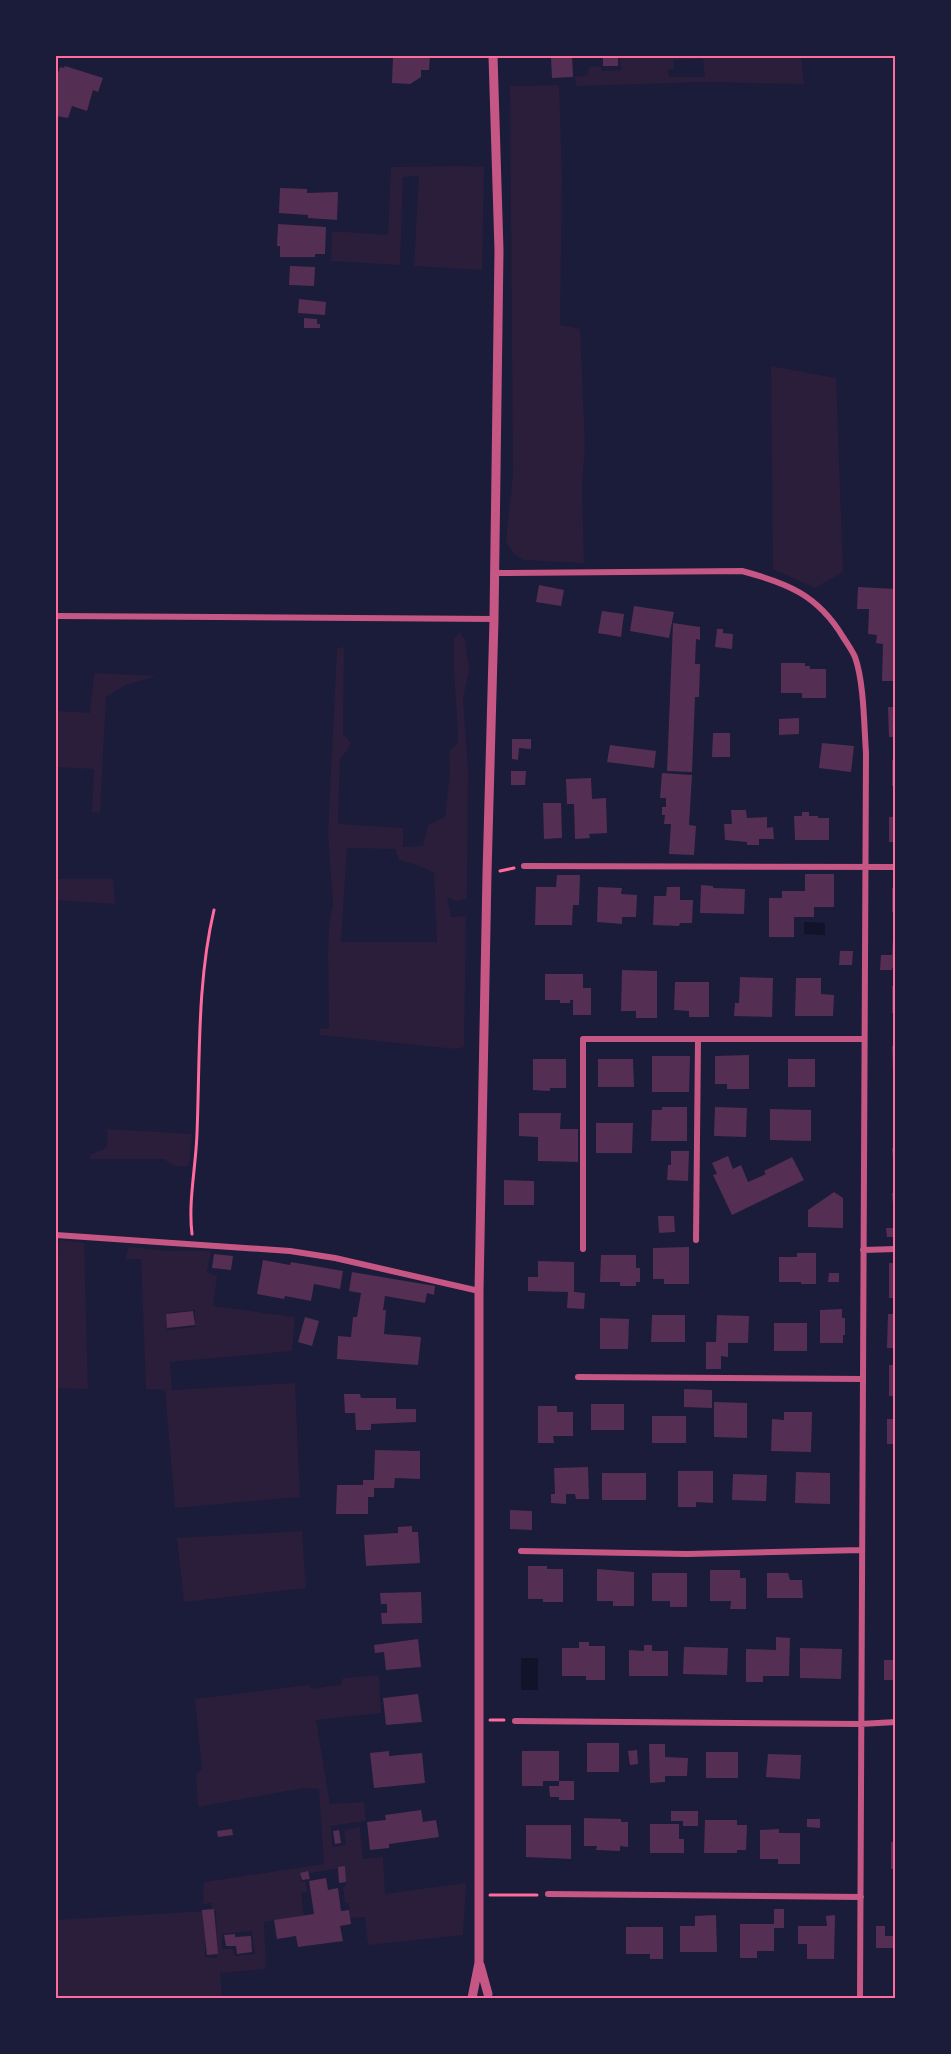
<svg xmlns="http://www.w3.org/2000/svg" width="951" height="2054" viewBox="0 0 951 2054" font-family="Inter,sans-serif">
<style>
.green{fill:#2a1e3b;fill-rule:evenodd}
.water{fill:#12122b}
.building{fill:#542f53}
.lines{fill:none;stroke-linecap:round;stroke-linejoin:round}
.path{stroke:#ff6b9d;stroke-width:3}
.minor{stroke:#c65784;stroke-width:6}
.tertiary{stroke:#c65784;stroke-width:9}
.neatline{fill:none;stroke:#ff6b9d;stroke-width:2}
</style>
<rect width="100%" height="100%" fill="#1b1b3a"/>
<path class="green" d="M619 56H801L804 84 705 82 576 86 575 77 588 75 589 67 600 66 602 71 621 70ZM703 59 705 77H669L668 70 674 69V60Z
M559 85 562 177 560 325 580 329 585 444 582 487 584 563 524 560 514 554 506 541 513 474 510 86Z
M459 166 484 167 482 270 414 266 419 176 403 177 400 265 331 261 332 231 388 235 391 167Z
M771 366 836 378 843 572 815 588 773 569Z
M460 632 465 640 469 671 463 698 468 769 467 899 456 901 447 897 451 917 466 916 464 1047 456 1049 320 1035V1029L329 1028 328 950 329 924 333 905 328 833 337 648 344 647 343 734 351 743 347 751 340 759 338 824 403 828V847L423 846 428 825 445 817 450 772 449 752 457 744 458 737 454 670V639ZM347 848 395 849 399 860 420 866 434 873 437 942H341Z
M94 673 157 676 126 685 106 697 100 813 92 812 94 769 56 767V711L90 713Z
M56 879H113L115 904 56 900Z
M107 1129 192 1134 189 1166C180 1167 170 1167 165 1159H90V1155C109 1148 108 1149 107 1129Z
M59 1240 84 1243 88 1389 56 1388V1265H57Z
M129 1247 169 1251H211L207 1272 217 1276 213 1306 295 1317 292 1351 170 1362 172 1390 295 1383 300 1497 175 1508 165 1390 146 1389 141 1259H125ZM195 1310V1327L167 1330 166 1313Z
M302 1531 306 1588 184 1602 177 1538Z
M379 1675 381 1713 316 1720 330 1804 364 1802 366 1821 331 1826 332 1847 346 1845 344 1830 360 1827 363 1859 383 1857 385 1894 466 1883 463 1935 368 1945 365 1917 350 1918 349 1903H345L343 1887 346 1886 344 1867 300 1875 301 1882H306L307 1892 301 1893 304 1916 264 1922 266 1969 220 1973 222 1998H56V1920L206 1911 205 1957 217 1958 216 1911H213L211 1903 203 1904 204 1882 324 1864 319 1789 304 1788 198 1807 196 1774 202 1770 195 1699 309 1685 311 1689 341 1685 343 1678ZM252 1931 255 1954 235 1956 233 1949H222V1934Z"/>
<path class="water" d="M804 922 825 923V935L804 934Z
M521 1658H538V1690H521Z"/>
<path class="building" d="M393 56H430L429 70H421V77L410 84 392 83Z
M572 56 573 77 552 78 551 57Z
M603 56H618V66H603Z
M65 66 103 78 98 92 93 90 87 111 72 106 68 118 56 116V76H57L60 67 64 68Z
M280 188 307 189V193L338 192 337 220 308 218V215L279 213Z
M278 224 326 227 325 254H315V257H280V246H277Z
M290 266 315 267 314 286 289 285Z
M299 299 326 302 325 315 298 313Z
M304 318 317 319V324H320V328H304Z
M539 585 564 590 561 606 536 602Z
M858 587 896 589V681H882L883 644 876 643 877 635 868 634 869 609H857Z
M634 606 674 612 669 638 630 631Z
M602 611 624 614 621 637 598 633Z
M673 623 700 627V640L696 639 695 664H700L699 697H695L692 772 667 771Z
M717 629H723V633L733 634 732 649 715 647Z
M781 663H805V666H810V669H826V698H802V693H781Z
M888 707H896V737H889Z
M799 718V734L779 735V719Z
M713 733H730V757H712Z
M512 739H531V749L519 748 518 760 512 759Z
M822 743 854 746 851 772 819 768Z
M610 745 656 751 654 768 607 762Z
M892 760H896V786H892Z
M511 771H526L525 785H511Z
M662 773 692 775 689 825 696 826 694 855 669 854 671 824H664L665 815H662V807H666V798H660Z
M591 778 592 799 606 798 607 833 589 834 590 838 575 839 574 804H567L566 779Z
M543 803H561L562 838 544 839Z
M731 810H746L747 818 767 817V828L773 827 774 839H759V845H747V842L725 840 724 824H732Z
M802 812H809V816H818V818H829V840H795L794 816H802Z
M889 817H896V842H889Z
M805 874H834V907H814V917H794V937H769V898H782V891H805Z
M557 875H580L579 905H573L572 925H535L536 887H556Z
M701 885 713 886V888L745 889 744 914 700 913Z
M598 887 622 888 621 894 637 895 636 917H622V924L597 922Z
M667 887H680V900H693L692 923H680L679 926 653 925 654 896H666Z
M892 888H896V915L892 912Z
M893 938H896V968H892V970H880L881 955H892Z
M840 951H853L852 965H839Z
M622 970 657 971V1018H636V1011H621Z
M545 974H583V988H591V1015H573V1000H570V1003H560V1000H545Z
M740 977 773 978 772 1017 734 1016 735 1003H739Z
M796 978H821V994L834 995 833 1016H795Z
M675 982H709V1017H689V1011L674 1010Z
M892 986H896V1013H892Z
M892 1046H896V1075H893Z
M749 1055V1089H727V1084H715V1056Z
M652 1056H690L689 1092H652Z
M533 1059H566V1088H550V1091L533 1090Z
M598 1059H633L634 1087H598Z
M788 1059H815V1087H788Z
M662 1107H687V1141H651L652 1110H662Z
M715 1107 747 1108 746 1137 714 1136Z
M770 1109 811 1110V1141L770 1140Z
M519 1113H561L560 1129H578V1162L538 1161V1137L519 1136Z
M596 1123H633L632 1153H596Z
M896 1147V1172H894L892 1148Z
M671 1151H689L688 1181 667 1180 668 1165H671Z
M728 1156 733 1169 741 1165 748 1182 766 1174 764 1171 792 1157 804 1180 732 1215 713 1175 717 1174 712 1163Z
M504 1180 534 1181V1205H504Z
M834 1192 843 1198V1228L808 1227V1210Z
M892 1193H896V1217H894Z
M658 1216H674L675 1232 659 1233Z
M886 1228H896V1237H887Z
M689 1247V1284H664V1279H653V1248Z
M797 1253H816V1284H801V1282H779V1257H797Z
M214 1254 233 1256 231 1270 212 1268Z
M601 1255H636V1268H640V1282H636V1286H620V1282H600Z
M263 1260 290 1265 291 1262 343 1271 340 1289 314 1284 311 1301 285 1296 284 1299 257 1294Z
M538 1261 574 1262V1292L585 1293 584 1309 567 1308 568 1292 528 1291V1277H538Z
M889 1263H896V1298H889Z
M352 1272 435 1286 434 1295 427 1293 425 1303 385 1296 383 1310H386L384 1334 421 1337 418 1365 337 1359 338 1336 351 1337 353 1317H357L361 1293 349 1291Z
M829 1273H839V1282H828Z
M842 1309V1318H845V1335H843V1343H820V1310Z
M193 1311 195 1325 167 1328 166 1314Z
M888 1314H896V1348H887Z
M652 1315H685V1342H651Z
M717 1315 749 1316 748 1343H728V1357L721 1356V1369H706V1342H716Z
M305 1317 319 1321 312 1346 298 1342Z
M600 1318 629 1319 628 1349H600Z
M774 1323H807V1351H774Z
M889 1365H896V1396H889Z
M684 1389 712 1390V1408L684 1407Z
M344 1394H360L361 1398H396V1409H416V1422L371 1424V1430H356L355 1413H345Z
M714 1402 747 1403V1438L714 1437Z
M591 1404H624V1430H591Z
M538 1406H557V1412H573V1436H553L554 1443H538Z
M784 1412H812L811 1452 771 1451 772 1419 784 1420Z
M652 1416H686V1443H652Z
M887 1419H896V1444H887Z
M375 1450 420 1451V1479L395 1478 394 1488H374V1497H368V1514H336L337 1485H363V1480H374Z
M588 1467 589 1499H576L575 1494H566V1504L551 1503V1494H555L554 1468Z
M678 1471H713V1503L696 1502V1507H678Z
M796 1472 830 1473V1504L795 1503Z
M602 1473H646V1500H602Z
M733 1474 767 1475 766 1501 732 1500Z
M510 1510 532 1511V1530L510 1529Z
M412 1526V1532H418L420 1563 366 1566 364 1535 398 1533V1527Z
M528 1566H547V1569H563V1602H543V1599H528Z
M597 1569 634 1572V1606H613V1601H597Z
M710 1570H740V1578H746V1609H730L731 1601H710Z
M652 1573H687V1607H670V1601H652Z
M767 1573H788L790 1580H802L803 1598H767Z
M421 1592 422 1623 382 1624 381 1613H387V1604H381L380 1593Z
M776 1637 790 1638 789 1676H763V1682H746V1649L776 1650Z
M418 1639 421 1667 386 1670 384 1652 375 1653 374 1645Z
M579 1642H589V1646H605V1680H586V1676H562V1648H579Z
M644 1645H652V1651H668V1676H629V1650L644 1651Z
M684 1647 728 1648 727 1675 683 1674Z
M800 1648 842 1649 841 1679 800 1678Z
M884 1660H896V1680H884Z
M418 1694 422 1722 386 1725 383 1698Z
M587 1743H619V1772H587Z
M649 1744H665V1757L688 1758 687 1776H665V1782L650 1783Z
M637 1750 638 1764 630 1765 628 1751Z
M389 1751V1756L422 1753 425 1783 374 1788 370 1753Z
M522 1751H559V1781H543V1786H522Z
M706 1752H738V1778H706Z
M768 1754 801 1755 800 1779 766 1777Z
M559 1781H574V1800H559V1797H550L549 1786H559Z
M421 1810 423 1822 436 1820 439 1837 389 1844V1848L370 1850 367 1822 386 1820 385 1815Z
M671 1811H698V1826H683V1821H671Z
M584 1818 621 1819V1822H628V1847L620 1846V1851L596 1850 597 1846H584Z
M807 1819H820V1828L807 1827Z
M705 1820H737V1825H747L746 1850H737V1853H704Z
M650 1824H679V1839H684V1853H650Z
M526 1825H571V1859L526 1857Z
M232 1829 233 1835 218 1837 217 1831Z
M779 1829V1833H800V1864H778V1859H760V1830Z
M339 1830 341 1843 335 1844 333 1831Z
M891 1842H896V1869H891Z
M345 1866 346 1882 339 1883 338 1867Z
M308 1871 310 1879 302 1880 300 1873Z
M326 1878 328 1890 338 1888 341 1911 349 1910 351 1924 340 1926 343 1941 298 1947 296 1936 277 1939 274 1920 314 1914 309 1881Z
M214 1909 218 1954 207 1955 202 1910Z
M774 1909H784V1928H774V1951H757V1958H740V1924H774Z
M716 1915 717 1952H680V1926H695V1916Z
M835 1915 834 1959H807V1944H798V1926H827L826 1916Z
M876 1926H885V1936H895V1948H876Z
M626 1927H663V1959H650V1954H626Z
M235 1934V1937L251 1936 252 1952 237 1954 236 1946H226L224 1935Z"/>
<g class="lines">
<path class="path" d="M500 871 514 868
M192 1234C188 1201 196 1167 197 1133 200 1059 197 982 214 910
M490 1720H504
M490 1895H537"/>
<path class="minor" d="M495 573 742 571C787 583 818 595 843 637 847 643 852 650 855 657 864 682 864 725 866 753L860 1998
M56 616 494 619
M524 866 896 867
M56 1235 290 1251 335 1258 479 1291
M696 1240 698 1039
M583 1249V1039H864
M863 1250 896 1249
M578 1377 863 1379
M521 1551 687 1554 862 1550
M515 1721 860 1724 896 1722
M548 1894 861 1897"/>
<path class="tertiary" d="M480 1965 488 1994
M472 1998 479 1963V1291L487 874 494 619 499 250 493 56"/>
</g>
<rect width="951" height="2054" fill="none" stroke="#1b1b3a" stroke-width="114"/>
<rect x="57" y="57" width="837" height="1940" class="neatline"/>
</svg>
